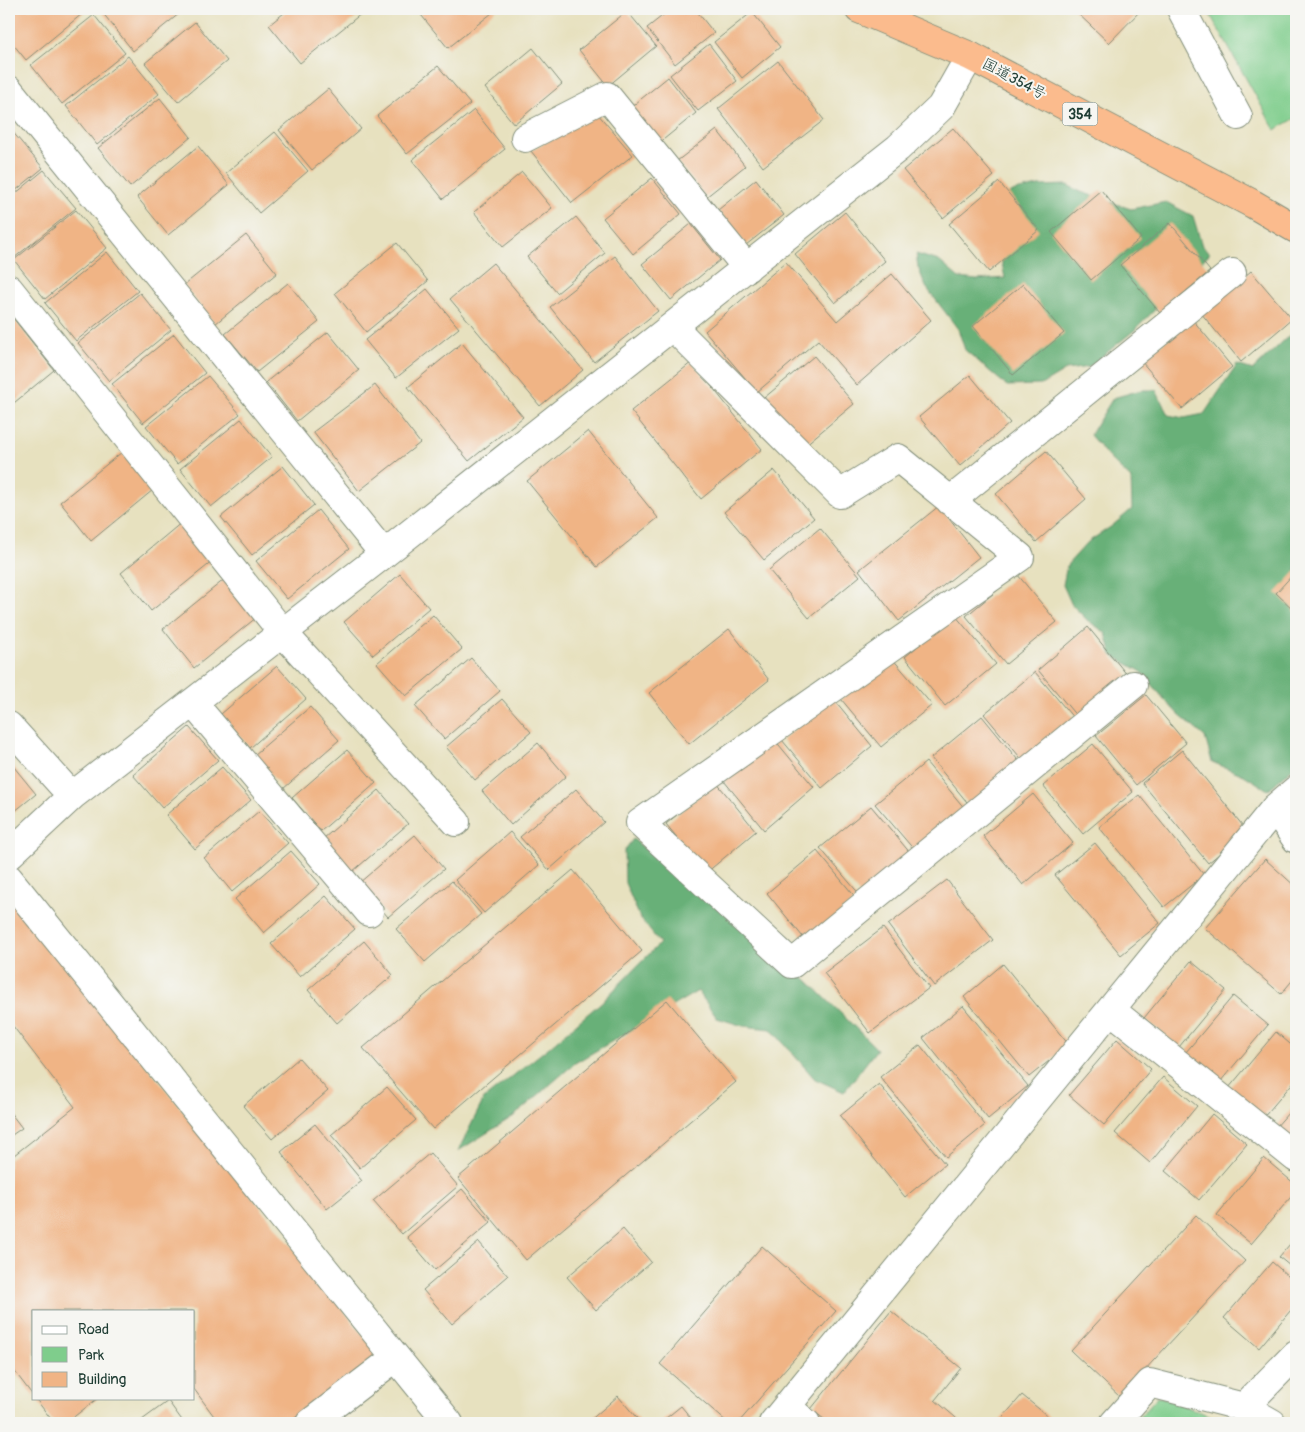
<svg xmlns="http://www.w3.org/2000/svg" width="1305" height="1432" viewBox="0 0 1305 1432" font-family="Pangolin,'Klee One',sans-serif">
<style>
.green{fill:#7fcd8c;stroke:#4f8560}
.forest{fill:#67b078;stroke:#437656}
.building{fill:#f0b485}
.lines{fill:none;stroke-linecap:round;stroke-linejoin:round}
.minor-casing{stroke:#838f7a;stroke-width:30}
.highway-casing{stroke:#838f7a;stroke-width:30}
.minor{stroke:#fff;stroke-width:28}
.highway{stroke:#fbbb8d;stroke-width:28}
.labels{text-anchor:middle;dominant-baseline:central;stroke-width:4;stroke-linejoin:round;paint-order:stroke}
.shield{fill:#f6f6f2;stroke:#60746d;stroke-width:1}
.shield-label{font-size:14px;font-weight:bold;fill:#1f3d34}
.street-label{font-size:15px;fill:#1f3d34;stroke:#f6f6f2}
</style>
<rect width="100%" height="100%" fill="#f6f6f2"/>
<filter id="ink" filterUnits="userSpaceOnUse"><feTurbulence type="fractalNoise" baseFrequency=".02" numOctaves="2"/><feDisplacementMap in="SourceGraphic" scale="10" xChannelSelector="R" yChannelSelector="G"/><feConvolveMatrix kernelMatrix="1 2 1 2 8 2 1 2 1" color-interpolation-filters="sRGB"/></filter>
<filter id="wash" filterUnits="userSpaceOnUse"><feTurbulence type="fractalNoise" baseFrequency=".0096" numOctaves="4" result="noise"/><feDisplacementMap in="SourceGraphic" scale="20" xChannelSelector="R" yChannelSelector="G"/><feGaussianBlur stdDeviation="1.12" result="paint"/><feColorMatrix in="noise" values="0 0 0 0 0 0 0 0 0 0 0 0 0 0 0 0 0 1.4 0 .05"/><feComposite in="paint" operator="in"/></filter>
<g filter="url(#wash)">
<rect width="100%" height="100%" fill="#e7e1bf"/>
<path class="green" d="M1207 9H1296V118L1275 130Z
M1158 1396 1229 1423H1134Z"/>
<path class="forest" d="M1067 185 1081 192 1131 209 1166 202 1193 216 1202 246 1210 253 1136 329 1089 367 1066 370 1041 385 1007 386 965 350 958 329 926 287 918 267 916 254 939 261 959 278 977 280 1005 278 999 249 975 211 1015 191 1038 186Z
M1296 329V765L1268 790 1244 775 1212 762 1205 737 1178 714 1164 699 1142 672 1112 655 1106 633 1087 620 1072 605 1063 585 1067 565 1088 542 1112 526 1132 509 1131 479 1110 459 1090 435 1113 398 1141 390H1156L1168 415 1184 418 1204 414 1237 365 1253 370Z
M633 839 807 980 877 1049 844 1092 815 1079 771 1029 743 1026 717 1018 698 991 575 1063 514 1116 458 1151 484 1099 548 1048 604 1000 660 943 640 918 625 883 624 851Z"/>
<g id="blocks">
<path class="building" d="M11 9H88L26 60 9 39V10Z
M106 9H185L133 51 102 12Z
M289 9H359L362 13 300 63 269 25Z
M419 9H497L448 48 417 10Z
M671 9H695L714 33 675 64 647 28Z
M1073 9H1142L1109 43Z
M627 11 656 46 608 86 579 50Z
M752 12 780 47 742 78 714 42Z
M94 15 125 53 62 104 31 65Z
M195 22 227 61 178 102 145 63Z
M709 44 737 81 698 111 670 75Z
M533 48 562 84 514 124 485 88Z
M128 56 159 94 97 145 66 106Z
M778 61 824 120 763 167 718 109Z
M438 66 470 104 407 154 377 116Z
M668 77 696 113 658 144 630 108Z
M328 89 361 129 312 170 279 130Z
M160 98 191 137 130 187 98 148Z
M474 110 505 149 443 199 412 160Z
M597 113 633 155 572 203 531 151Z
M953 128 994 176 943 218 903 170Z
M11 130 43 168 9 196V132Z
M717 130 745 166 706 197 677 161Z
M275 132 308 171 259 213 226 173Z
M198 146 229 185 168 235 137 197Z
M44 170 76 208 14 258 9 253V199Z
M522 172 552 208 503 247 474 212Z
M652 178 681 214 633 254 603 218Z
M756 179 784 215 746 245 718 210Z
M999 182 1039 230 989 272 949 224Z
M1101 190 1141 238 1091 280 1051 232Z
M76 210 107 248 45 299 14 260Z
M845 212 885 261 835 303 795 254Z
M576 217 605 253 557 293 527 257Z
M1170 223 1210 271 1160 313 1120 265Z
M691 224 720 260 671 300 642 264Z
M246 235 277 273 215 324 184 285Z
M397 243 428 281 366 332 335 293Z
M107 252 138 291 76 341 45 303Z
M615 256 658 311 594 362 550 307Z
M786 262 837 321 892 274 931 320 857 385 818 340 757 392 705 331Z
M493 263 583 370 540 406 450 299Z
M1251 271 1292 319 1241 362 1201 313Z
M288 283 319 322 257 372 225 334Z
M1023 284 1064 333 1013 375 973 326Z
M427 289 459 328 396 378 365 340Z
M140 293 171 330 109 381 78 343Z
M9 313 54 370 9 407Z
M1192 319 1232 367 1182 409 1141 361Z
M328 332 359 370 297 421 266 382Z
M174 334 205 373 143 423 112 384Z
M462 343 523 417 469 461 408 387Z
M814 356 854 404 804 446 764 398Z
M692 362 762 449 701 499 631 411Z
M970 375 1010 423 960 466 919 417Z
M208 376 240 414 177 464 146 426Z
M375 385 420 443 359 491 313 432Z
M241 419 272 457 211 507 180 469Z
M588 431 658 518 597 567 527 481Z
M1046 451 1086 499 1036 542 996 494Z
M122 452 153 490 91 541 60 502Z
M283 466 314 505 252 555 221 517Z
M774 470 814 518 764 560 724 512Z
M939 506 979 557 899 621 859 570Z
M318 510 349 549 287 599 256 561Z
M182 522 213 561 151 611 121 573Z
M820 528 860 576 809 618 769 570Z
M1296 571V612L1276 593Z
M400 574 429 608 373 655 344 622Z
M1017 574 1057 622 1006 664 966 616Z
M225 579 257 617 194 668 163 629Z
M433 615 462 649 406 696 377 663Z
M955 615 996 664 945 706 905 657Z
M1088 627 1128 676 1078 718 1038 670Z
M729 629 769 680 689 744 649 693Z
M891 657 932 705 881 747 841 699Z
M471 658 500 691 444 739 415 706Z
M277 666 306 699 250 748 221 714Z
M1035 672 1075 720 1024 762 984 714Z
M1146 695 1186 743 1136 785 1096 736Z
M832 697 872 746 822 788 782 740Z
M502 699 531 732 475 780 446 747Z
M310 707 339 740 283 789 254 755Z
M982 716 1022 765 971 807 931 758Z
M189 727 218 760 162 808 133 775Z
M774 739 814 787 764 830 724 781Z
M538 743 566 776 511 825 482 791Z
M1093 744 1133 792 1083 834 1043 786Z
M347 750 376 783 321 831 292 798Z
M1182 750 1247 831 1208 863 1142 783Z
M9 761 36 794 9 816Z
M926 762 966 810 916 852 875 804Z
M222 767 251 800 195 849 166 815Z
M716 782 756 831 706 873 666 824Z
M576 789 604 822 549 870 520 837Z
M379 790 408 824 352 872 323 839Z
M1033 794 1073 843 1023 885 983 836Z
M1139 795 1204 875 1164 907 1099 827Z
M871 806 911 854 861 896 820 848Z
M259 811 288 843 232 892 204 858Z
M510 832 539 865 484 913 455 880Z
M415 835 444 869 388 917 359 883Z
M1095 843 1160 923 1121 955 1055 875Z
M291 851 320 884 264 933 235 899Z
M817 851 857 899 807 942 767 893Z
M1265 859 1296 887V976L1281 994 1205 928Z
M573 870 642 951 433 1129 363 1048Z
M947 880 993 940 934 986 888 925Z
M452 881 481 914 425 962 396 929Z
M9 895 380 1356 288 1423H219L194 1389V1311H34V1397L9 1364V1159L75 1107 9 1021Z
M326 896 355 929 300 977 271 944Z
M883 928 929 988 870 1033 824 973Z
M364 941 393 975 337 1023 308 990Z
M1191 961 1226 990 1179 1047 1144 1018Z
M1003 964 1069 1045 1029 1077 964 997Z
M1233 996 1268 1025 1220 1082 1186 1052Z
M667 1000 736 1082 526 1260 458 1178Z
M963 1006 1028 1086 988 1119 923 1038Z
M1276 1032 1296 1049V1079L1263 1118 1228 1089Z
M1117 1039 1151 1069 1104 1125 1069 1095Z
M920 1045 985 1125 946 1157 880 1077Z
M299 1058 328 1091 272 1139 243 1106Z
M1163 1077 1197 1106 1150 1163 1115 1133Z
M879 1084 945 1164 905 1197 840 1116Z
M387 1087 416 1120 360 1168 331 1135Z
M1296 1104V1146L1275 1128Z
M9 1111 22 1128 9 1137Z
M1212 1114 1247 1144 1199 1200 1165 1171Z
M315 1124 362 1181 327 1209 281 1152Z
M430 1153 458 1186 402 1234 373 1201Z
M1264 1158 1296 1185V1191L1251 1244 1217 1215Z
M462 1189 491 1222 435 1270 407 1237Z
M1196 1215 1245 1261 1120 1397 1071 1351Z
M623 1229 651 1262 596 1310 567 1277Z
M1296 1237V1271L1279 1257Z
M479 1242 508 1276 452 1324 423 1290Z
M762 1246 836 1311 738 1423H728L660 1364Z
M1272 1262 1296 1283V1304L1259 1348 1224 1318Z
M891 1311 961 1368 935 1400 962 1423H829L811 1409Z
M1022 1395 1056 1423H998Z
M618 1396 641 1423H587Z
M35 1398H98L66 1423H54Z
M168 1401 184 1423H138Z
M681 1406 695 1423H660Z"/>
</g>
</g>
<g filter="url(#ink)">
<use href="#blocks" fill-opacity="0" stroke="#838f7a" stroke-width="1"/>
<g class="lines">
<defs>
<path id="minor" d="M1181 9 1238 116
M9 90 384 554
M525 138 607 96 747 268
M9 289 283 633 456 822
M673 327 840 494 898 458 1020 557 640 823 792 964 1133 685
M950 501 1232 273
M193 703 369 912
M9 726 72 796
M1275 808 1296 839
M9 855 72 796 384 554 898 148 941 107 970 56
M9 879 449 1423
M1111 1010 1296 1158
M787 1407 806 1423
M1244 1407 1272 1423
M310 1423 395 1358
M773 1423 1275 808 1296 790
M1114 1423 1150 1383 1244 1407 1296 1354"/>
<path id="highway" d="M859 9 970 56 1253 204 1296 229"/>
</defs>
<use href="#minor" class="minor-casing"/>
<use href="#highway" class="highway-casing"/>
<use href="#minor" class="minor"/>
<use href="#highway" class="highway"/>
</g>
</g>
<g class="labels">
<rect class="shield" x="1062.5" y="102.5" width="35" height="23" rx="4"/>
<g class="shield-label">
<text x="1080" y="114">354</text>
</g>
<g class="street-label">
<text transform="translate(1014 79) rotate(28)">国道354号</text>
</g>
</g>
<rect width="1305" height="1432" fill="none" stroke="#f6f6f2" stroke-width="30"/>
<rect x="32" y="1310" width="162" height="90" fill="#f6f6f2" stroke="#a0aca6"/>
<rect x="42" y="1326" width="25" height="8" fill="#ffffff" stroke="#a0aca6"/>
<text x="78" y="1334" font-size="15" fill="#1f3d34">Road</text>
<rect x="42" y="1347" width="25" height="15" fill="#7fcd8c" stroke="#a0aca6"/>
<text x="78" y="1360" font-size="15" fill="#1f3d34">Park</text>
<rect x="42" y="1372" width="25" height="15" fill="#f0b485" stroke="#a0aca6"/>
<text x="78" y="1384" font-size="15" fill="#1f3d34">Building</text>
</svg>
